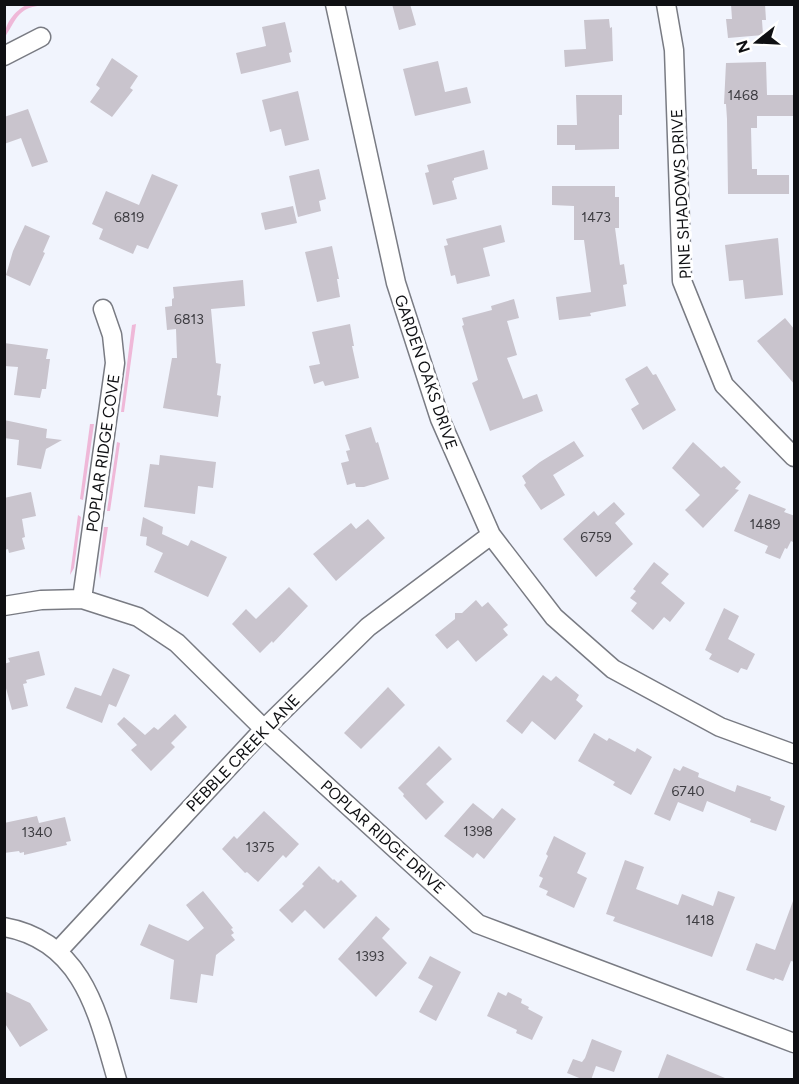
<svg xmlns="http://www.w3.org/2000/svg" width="799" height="1084" viewBox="0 0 799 1084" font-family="Figtree,sans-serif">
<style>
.green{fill:#efb8d8}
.building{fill:#c9c4cd}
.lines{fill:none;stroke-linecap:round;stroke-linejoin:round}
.street-casing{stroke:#797b83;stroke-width:21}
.street{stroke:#fff;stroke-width:18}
.labels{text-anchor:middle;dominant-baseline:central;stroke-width:6;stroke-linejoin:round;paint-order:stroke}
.number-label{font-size:14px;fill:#3e3d42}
.street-label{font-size:16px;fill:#0f1013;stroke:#fff}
</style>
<rect width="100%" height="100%" fill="#f1f4fd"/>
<path class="green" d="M26 5H45C18 7 18 17 5 37 4 24 15 11 26 5Z
M136 324 124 412H121L132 325Z
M90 424H94L83 500 80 499Z
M117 442 120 443 110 511H107Z
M78 515 81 517 74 568 70 575Z
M104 527H108L100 579 99 569Z"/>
<path class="building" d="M392 4H410L416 25 399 30Z
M731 4H765L766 20H762L763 35 728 38 726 19H732Z
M609 19 610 28 612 27 613 61 565 67 564 50 586 49 584 20Z
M285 22 292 52 289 53 291 62 241 74 236 53 266 46 262 27Z
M112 58 138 76 130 88 133 90 112 117 90 102 100 88 96 85Z
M438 61 445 92 467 87 471 103 415 116 403 69Z
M766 62 767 95H793L794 116H757V128H751L752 169H757V175H789V194H728L727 119 726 104H724L726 63Z
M298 91 309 140 285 146 281 129 270 132 262 100Z
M576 95H622V115H619V149L575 150V145H557V125H577Z
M28 109 48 162 32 167 21 138 4 144V117Z
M484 150 488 169 454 178V180L452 181 457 199 433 205 425 173 429 172 427 165Z
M319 169 326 199 319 201 321 211 298 217 289 176Z
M152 174 178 185 148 249 137 245 133 254 99 239 103 229 92 224 106 191 139 205Z
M552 186H615V197H619V228H615L620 265 624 264 627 284 623 285 626 306 590 313 591 316 559 320 556 297 591 292 584 240H574V206L552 205Z
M293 206 297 223 265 230 261 213Z
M25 225 50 236 43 252 45 253 30 286 6 275 13 251Z
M501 225 505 242 483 248 490 276 457 284 455 275 451 276 444 246 448 245 446 239Z
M778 238 783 295 745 299 743 280 729 281 725 245Z
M332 246 339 279H337L340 297 317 302 305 252Z
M243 280 245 306 211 309 216 363 221 364 217 395 221 396 218 417 163 408 172 358H177L176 329 167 330 165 307 172 306V299L174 298 173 287Z
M514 299 519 318 507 321 517 355 507 358 523 399 537 394 543 411 490 431 472 383 478 380 462 326 464 325 462 318 492 310 491 306Z
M785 318 795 330V385L757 341Z
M350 324 354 346H352L359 378 325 386 323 381 314 384 309 366 320 364 312 332Z
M4 343 48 349 46 359H50L46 389H42L40 398 14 395 18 367 4 366Z
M647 366 653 375 656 374 676 410 643 430 631 409 639 404 625 379Z
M4 420 47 429 46 438 62 440 46 449 41 469 17 465 19 440 4 438Z
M371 427 376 443 378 442 389 479 364 487H356L355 483 347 485 341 463 349 461 346 451 350 450 345 435Z
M574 441 584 456 553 475 565 495 541 510 524 485 526 483 522 476 540 462Z
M693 442 721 468 724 466 741 482 735 489 739 490 703 528 685 510 700 495 672 468Z
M160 455 216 462 213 488 198 486 195 514 144 507 150 464 159 465Z
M31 492 36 516 22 519 25 537 22 538 25 549 9 553 8 549 4 550V498Z
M749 494 786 509 784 512 795 516V543L791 541 787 549 785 548 780 559 765 553 768 546 734 531Z
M614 502 625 514 615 523 633 544 596 577 563 539 594 511 598 516Z
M143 517 163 527 162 534 188 546 191 540 227 557 208 597 154 572 163 553 146 545 147 537 140 536Z
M368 519 385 538 336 581 313 554 351 523 356 529Z
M654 562 669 574 661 583 685 603 670 622 664 617 653 630 631 611 637 603 630 598 636 591 633 589Z
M289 587 308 606 273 643 272 641 260 653 232 624 246 609 256 619Z
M476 600 482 607 488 602 508 625 503 629 508 635 476 662 458 640 447 649 435 635 455 619V613H462Z
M724 608 739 616 728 639 755 654 747 670 741 668 738 673 709 659 712 654 705 650Z
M39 651 45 675 26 680 27 683 23 684 28 706 12 710 4 681V664L10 662 8 658Z
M113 668 130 675 116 707 109 704 102 723 66 708 75 687 101 696Z
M543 675 551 681 556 676 579 695 576 700 583 706 555 740 532 721 522 734 506 721Z
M388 687 405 705 361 749 344 733Z
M175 714 187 727 171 743 175 747 151 771 131 750 137 745 117 724 124 717 145 735 154 727 158 730Z
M594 733 607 741 609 738 635 752 637 748 652 757 631 795 613 785 615 782 578 761Z
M439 746 452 759 426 784 444 802 426 820 403 796 404 794 398 788Z
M683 766 699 773 698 777 735 792 737 785 771 797 770 800 785 806 776 831 750 822 751 819 707 801 703 812 678 802 670 821 654 814 674 768 680 771Z
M473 803 493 819 502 808 516 819 484 859 477 853 473 858 444 836Z
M264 811 299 844 286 858 283 855 258 882 247 872 245 873 222 849 234 836 237 839Z
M37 816 39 823 65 817 71 841 66 842 67 845 24 855V852L20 853 19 851 4 853V823Z
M554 836 586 853 577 873 587 878 574 908 546 895 548 891 539 887 543 878 539 876 548 856 546 854Z
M625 860 644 867 636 889 678 905 682 894 713 906 718 891 735 897 712 957 613 921 615 917 606 914Z
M319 866 333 880 334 879 338 883 341 880 357 896 324 929 305 910 292 923 279 910 304 886 302 884Z
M203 891 233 928 231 929 234 933 231 935 235 940 216 955 213 976 201 974 197 1003 170 999 174 960 140 945 149 924 188 941 204 928 186 905Z
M793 901H795V962L791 961 783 981 775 978 774 980 746 970 756 943 775 950Z
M376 916 390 929 382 938 407 963 376 997 338 959Z
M430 956 461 972 436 1021 419 1012 433 986 418 978Z
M4 991 30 1003 48 1030 20 1047 4 1022Z
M498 992 506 996 508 992 522 999 521 1003 529 1007 528 1009 543 1017 532 1040 516 1033 517 1030 487 1016Z
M592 1039 622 1051 614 1072 596 1066 591 1080H584L567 1073 573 1059 582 1062 585 1058Z
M667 1054 725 1078V1080H657Z"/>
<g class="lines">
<defs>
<path id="street" d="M335 4 396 283 440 419 491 535 554 617 613 669 720 727 794 754
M666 4 674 50 682 281 724 385 794 457
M4 56 41 37
M82 599 115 363 112 335 103 309
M4 606 41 600 82 599 138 617 177 643 264 729 478 924 794 1043
M4 927C83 941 98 1014 117 1080
M58 951 264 729 368 627 491 535"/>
</defs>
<use href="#street" class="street-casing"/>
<use href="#street" class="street"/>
</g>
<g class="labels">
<g class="number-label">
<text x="743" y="95">1468</text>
<text x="129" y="217">6819</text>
<text x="596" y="217">1473</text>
<text x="189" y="319">6813</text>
<text x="765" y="524">1489</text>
<text x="596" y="537">6759</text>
<text x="688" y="791">6740</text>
<text x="478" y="831">1398</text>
<text x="37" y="832">1340</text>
<text x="260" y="847">1375</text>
<text x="700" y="920">1418</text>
<text x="370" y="956">1393</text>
</g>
<g class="street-label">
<text transform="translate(681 194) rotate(-93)">PINE SHADOWS DRIVE</text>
<text transform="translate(426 372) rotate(71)">GARDEN OAKS DRIVE</text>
<text transform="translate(103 453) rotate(-82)">POPLAR RIDGE COVE</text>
<text transform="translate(243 753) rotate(-46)">PEBBLE CREEK LANE</text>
<text transform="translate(383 837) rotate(42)">POPLAR RIDGE DRIVE</text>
</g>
</g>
<rect width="799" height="1084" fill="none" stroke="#0f1013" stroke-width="12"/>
<g transform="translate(757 42) rotate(252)" stroke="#ffffff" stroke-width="4.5" paint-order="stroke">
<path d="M0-4.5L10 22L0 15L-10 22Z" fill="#0f1013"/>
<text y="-9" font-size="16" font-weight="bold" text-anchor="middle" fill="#0f1013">N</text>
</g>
</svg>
